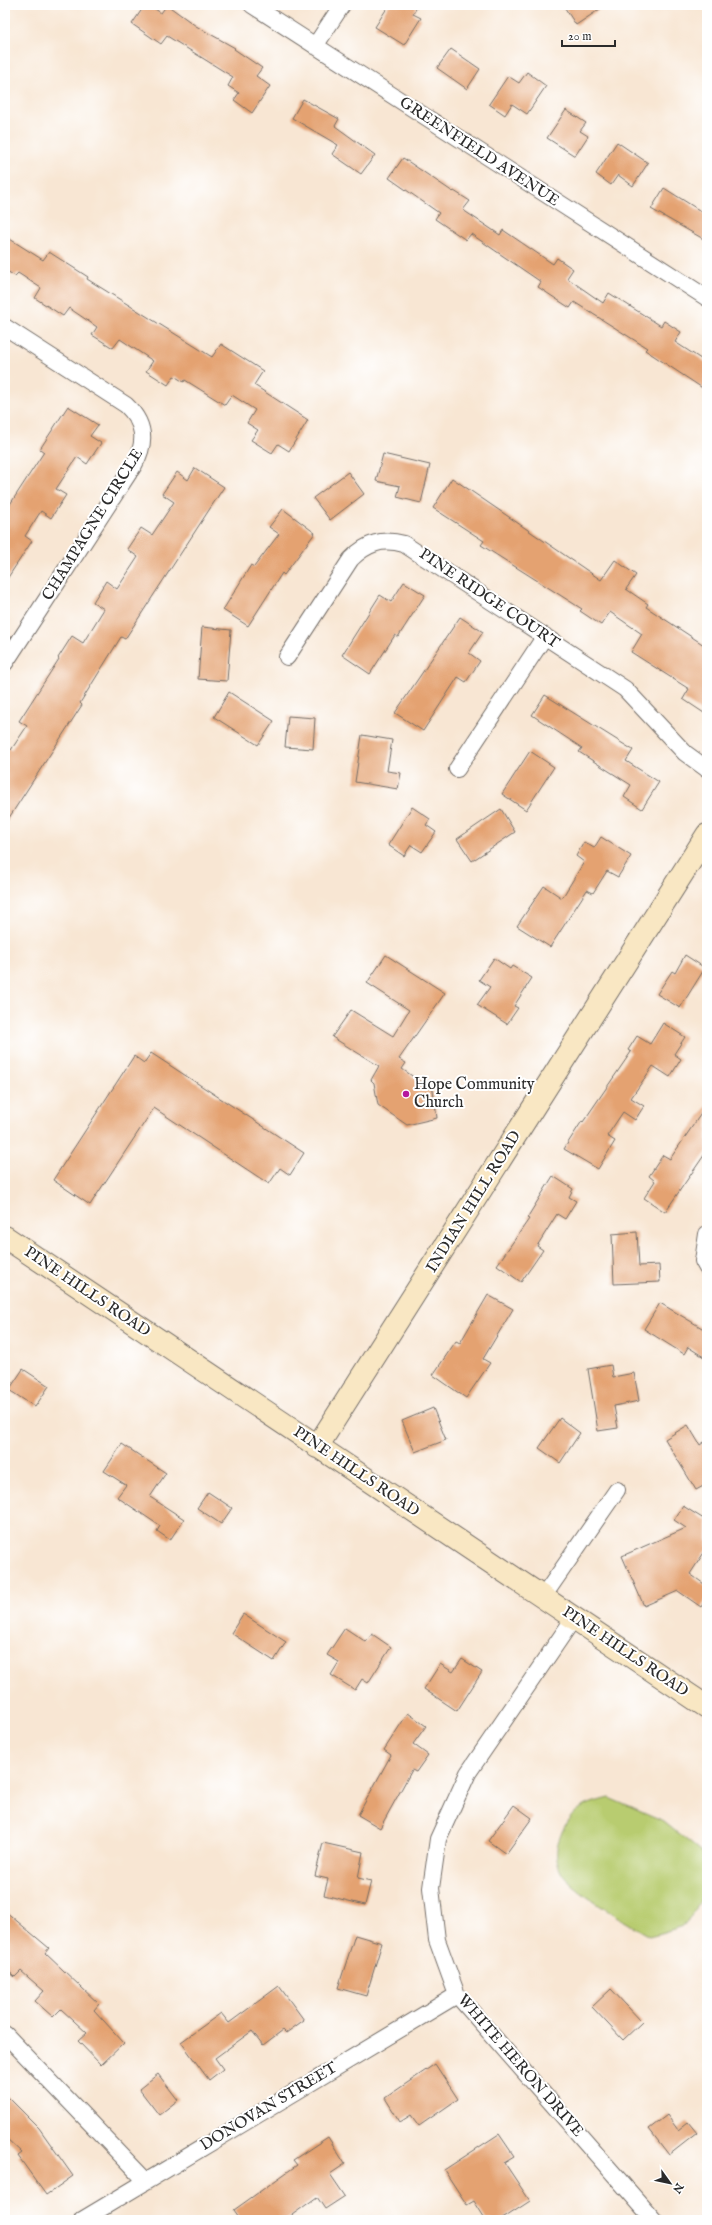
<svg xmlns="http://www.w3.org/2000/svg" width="712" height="2225" viewBox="0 0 712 2225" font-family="'IM FELL English',serif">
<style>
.green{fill:#b8cc70;stroke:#727c4e}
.building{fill:#e4a271}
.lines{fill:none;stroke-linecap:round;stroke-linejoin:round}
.street-casing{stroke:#736c66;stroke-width:18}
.secondary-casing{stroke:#736c66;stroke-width:24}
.street{stroke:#fff;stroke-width:16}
.secondary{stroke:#f9e7c3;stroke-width:22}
.poi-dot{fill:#b5179e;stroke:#fff;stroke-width:1.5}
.labels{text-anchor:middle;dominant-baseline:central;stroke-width:4;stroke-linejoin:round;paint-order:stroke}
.street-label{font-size:16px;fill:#2b2b2b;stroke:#fff}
.poi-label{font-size:16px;fill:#2b2b2b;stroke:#fff;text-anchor:start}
</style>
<rect width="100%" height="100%" fill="#fff"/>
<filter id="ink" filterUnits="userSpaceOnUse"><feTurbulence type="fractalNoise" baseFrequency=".025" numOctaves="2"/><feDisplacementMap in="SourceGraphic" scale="8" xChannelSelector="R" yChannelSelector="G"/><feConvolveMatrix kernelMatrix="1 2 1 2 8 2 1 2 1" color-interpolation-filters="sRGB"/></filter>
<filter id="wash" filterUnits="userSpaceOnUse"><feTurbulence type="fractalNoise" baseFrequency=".012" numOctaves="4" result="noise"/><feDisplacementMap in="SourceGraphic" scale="16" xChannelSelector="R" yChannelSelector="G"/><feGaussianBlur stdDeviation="0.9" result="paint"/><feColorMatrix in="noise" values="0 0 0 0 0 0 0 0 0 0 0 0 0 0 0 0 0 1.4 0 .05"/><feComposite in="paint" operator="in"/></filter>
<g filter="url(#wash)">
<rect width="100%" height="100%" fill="#f8e6d3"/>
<path class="green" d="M609 1798 664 1822 704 1854 707 1864V1882L701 1900 684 1926 650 1936C631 1925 567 1889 560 1870 554 1856 557 1844 562 1832 573 1808 585 1804 609 1798Z"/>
<g id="blocks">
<path class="building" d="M145 5H149L161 13 167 5 196 26 235 48 234 49 262 68 256 76 270 86 252 113 234 100 239 93 228 86 233 77 167 36 161 44 132 24Z
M389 5H418L413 14 421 18 404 45 375 27Z
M563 5H606L576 25Z
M451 49 480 69 467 89 437 68Z
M527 72 546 86 527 114 512 104 505 115 489 104 508 76 519 83Z
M303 99 339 119 335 126 375 155 361 174 332 154 338 145 292 118Z
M566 110 586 123 580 131 588 136 575 156 547 138Z
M617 142 648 163 633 186 618 175 611 185 596 174Z
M403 158 453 192 454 191 470 201 463 210 500 235 503 230 553 264 557 258 573 269 567 278 603 303 609 293 661 326 664 321 681 332 675 342 707 363V391L645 350 647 348 574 302 570 308 538 287 541 282 471 234 466 240 435 219 439 213 389 178Z
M664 188 707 215V241L651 209Z
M5 236 43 260 49 252 88 277 87 279 212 357 221 344 263 371 254 385 308 420 289 451 278 444 272 453 251 440 258 430 247 423 255 410 232 395 225 405 185 380 184 382 174 376 168 385 146 371 153 361 120 339 113 348 92 335 97 327 69 308 63 316 35 298 41 288 18 273 15 276 5 270Z
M68 406 98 425 90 436 101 443 87 464 77 457 56 489 66 495 51 518 41 511 25 536 32 541 5 582V512L44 452 40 449Z
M383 454 430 465 421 503 397 497 400 486 376 481Z
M195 468 224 487 125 639 121 637 80 703 82 705 5 824V746L11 750 27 726 19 721 59 659 58 658 72 636 83 643 104 609 93 602 106 581 117 589 138 557 127 549 141 528 152 535 174 502 162 494 177 472 188 480Z
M348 472 364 494 330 520 313 498Z
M452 478 601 580 615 560 636 575 626 589 648 604 646 607 707 647V715L683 699 689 689 631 652 642 634 610 612 601 625 580 611 582 609 481 545 484 541 433 508Z
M283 509 315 533 284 575 282 573 248 626 223 610 251 565 254 567 279 534 269 527Z
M404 582 425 595 398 637 395 635 370 674 342 655 380 595 391 602Z
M460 617 483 632 469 653 480 661 466 682 458 677 423 731 395 713Z
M202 627 231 630 227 681 198 679Z
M229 692 274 721 258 745 214 717Z
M545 695 633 750 626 761 659 782 642 809 624 797 631 785 579 752 582 748 532 715Z
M288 716 315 718 313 749 285 747Z
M362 735 392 740 387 771 401 773 398 789 355 782Z
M530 751 554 767 526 810 502 794Z
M412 807 430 819 426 825 436 832 422 852 411 845 404 856 388 845Z
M501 809 515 832 472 861 457 839Z
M601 837 631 856 618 877 607 871 593 893 587 890 550 947 517 926 544 886 562 898 584 862 576 856 584 842 594 848Z
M386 955 445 993 399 1059 406 1063 402 1069 433 1090 437 1118 407 1125 378 1105 374 1083 371 1080 379 1066 332 1037 351 1010 393 1036 409 1010 367 983Z
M685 955 705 968 680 1008 657 994 672 971 675 973Z
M494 958 510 969 512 966 532 978 514 1006 518 1008 507 1024 477 1005 490 987 479 980Z
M663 1023 685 1037 674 1054 681 1059 670 1077 653 1066 631 1098 644 1106 635 1120 623 1112 607 1136 615 1141 598 1169 564 1149 582 1121 583 1122 631 1052 628 1050 637 1036 650 1044Z
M151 1053 304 1153 290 1175 280 1168 269 1184 154 1108 90 1205 53 1180 134 1056 144 1063Z
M707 1105V1151L665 1212 644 1198 655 1181 649 1176 663 1155 670 1159Z
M553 1176 573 1189 569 1197 576 1201 565 1219 557 1214 537 1246 543 1250 521 1282 497 1265 529 1219 527 1218Z
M637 1232 639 1266 659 1265 660 1282 614 1284 612 1234Z
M488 1295 513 1309 483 1359 490 1363 466 1398 433 1375 456 1341 460 1343Z
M660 1303 707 1331V1359L688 1347 684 1354 644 1329Z
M611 1365 613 1377 634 1373 639 1401 614 1406 618 1428 598 1431 588 1369Z
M23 1369 49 1386 35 1407 9 1390Z
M433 1408 446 1440 415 1452 402 1421Z
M560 1418 580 1433 560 1463 539 1448Z
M688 1425 700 1445 707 1440V1484L696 1490 665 1439Z
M122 1444 166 1473 150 1497 184 1519 170 1540 157 1531 160 1526 117 1497 126 1485 104 1471Z
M208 1492 232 1508 221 1524 197 1508Z
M683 1506 707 1521V1548L690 1574 707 1586V1598L701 1607 678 1591 644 1606 622 1556 686 1528 674 1520Z
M243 1614 286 1642 274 1661 231 1633Z
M345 1628 366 1642 372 1634 391 1647 368 1683 362 1679 355 1690 331 1675 339 1662 327 1655Z
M462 1659 482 1672 457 1711 424 1689 440 1664 453 1672Z
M408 1713 426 1726 413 1744 428 1755 416 1772 412 1770 380 1828 358 1815 391 1755 384 1750Z
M514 1805 532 1818 506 1854 488 1841Z
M323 1843 363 1852 358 1878 371 1881 365 1905 324 1895 328 1879 315 1876Z
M5 1911 49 1948 45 1953 99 2004 94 2010 124 2043 101 2065 78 2041 87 2033 61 2009 53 2017 35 2001 44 1991 21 1971 15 1977 5 1968Z
M355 1935 382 1943 366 1996 338 1988Z
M279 1986 304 2020 286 2033 283 2030 263 2045 252 2031 215 2058 223 2069 209 2080 181 2042 221 2013 229 2023Z
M611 1989 642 2022 623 2040 592 2007Z
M435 2064 458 2099 419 2126 411 2115 400 2122 385 2098Z
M158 2074 178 2100 159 2115 139 2089Z
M5 2094 39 2128 73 2176 46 2195 18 2156 22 2153 5 2137Z
M667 2115 678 2130 688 2122 697 2133 669 2155 649 2129Z
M499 2134 514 2156 504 2162 530 2201 501 2220H486L474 2201 467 2205 444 2170Z
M328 2137 345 2164 330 2174 345 2196 325 2209 317 2197 285 2220H241L234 2210 297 2165 293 2160Z"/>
</g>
</g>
<g filter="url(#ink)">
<use href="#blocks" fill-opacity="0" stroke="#736c66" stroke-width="1"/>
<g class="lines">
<defs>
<path id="street" d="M252 5 707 298
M315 46 342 5
M5 327 126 405C145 423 147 442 134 465L5 663
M287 657 351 559C367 543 382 538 404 544L625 689 685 753 707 769
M457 769 545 636
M707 1234 703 1261 707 1268
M543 1597 617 1490
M574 1618 468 1773 438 1839 431 1888 437 1940 457 1995 654 2220
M5 2034 146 2181
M82 2220 457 1995"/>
<path id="secondary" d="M5 1237 707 1707
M317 1447 707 835"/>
</defs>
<use href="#street" class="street-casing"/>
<use href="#secondary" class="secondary-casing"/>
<use href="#street" class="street"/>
<use href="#secondary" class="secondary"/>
</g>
</g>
<circle class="poi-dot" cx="406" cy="1094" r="4"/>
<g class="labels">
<g class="street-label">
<text transform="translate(479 152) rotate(33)">GREENFIELD AVENUE</text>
<text transform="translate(93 525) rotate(-58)">CHAMPAGNE CIRCLE</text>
<text transform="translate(489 599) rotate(34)">PINE RIDGE COURT</text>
<text transform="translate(474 1202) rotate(-58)">INDIAN HILL ROAD</text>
<text transform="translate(87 1292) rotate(34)">PINE HILLS ROAD</text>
<text transform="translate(356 1472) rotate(34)">PINE HILLS ROAD</text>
<text transform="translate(625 1652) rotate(34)">PINE HILLS ROAD</text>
<text transform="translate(520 2066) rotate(49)">WHITE HERON DRIVE</text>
<text transform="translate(269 2107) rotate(-31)">DONOVAN STREET</text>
</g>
<g class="poi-label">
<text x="414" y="1085">Hope Community<tspan x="414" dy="18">Church</tspan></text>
</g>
</g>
<rect width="712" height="2225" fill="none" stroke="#fff" stroke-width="20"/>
<g transform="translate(670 2183) rotate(123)" stroke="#ffffff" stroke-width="3" paint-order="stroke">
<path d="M0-3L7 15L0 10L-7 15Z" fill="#2b2b2b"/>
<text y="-6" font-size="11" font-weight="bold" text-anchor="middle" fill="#2b2b2b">N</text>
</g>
<path d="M562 40v6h53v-6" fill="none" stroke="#2b2b2b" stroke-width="2"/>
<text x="568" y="40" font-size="12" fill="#2b2b2b" stroke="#ffffff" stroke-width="3" paint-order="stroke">20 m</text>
</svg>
